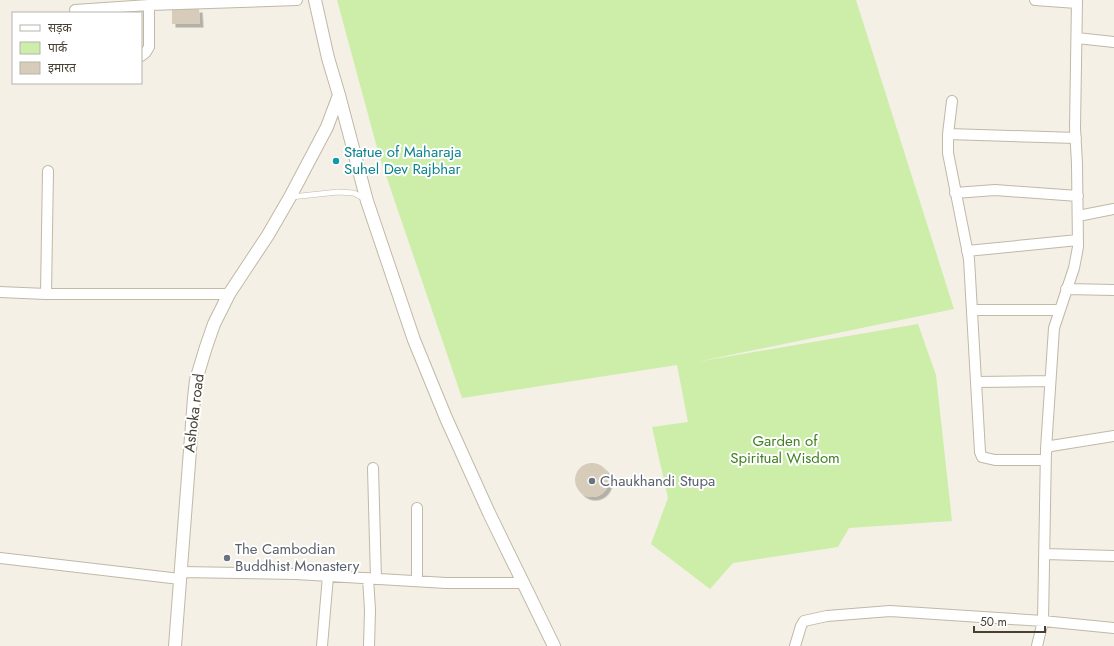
<svg xmlns="http://www.w3.org/2000/svg" width="1114" height="646" viewBox="0 0 1114 646" font-family="Jost,'Noto Sans Devanagari',sans-serif">
<style>
.green{fill:#cceea8}
.building{fill:#d7ccb9;filter:url(#shadow)}
.lines{fill:none;stroke-linecap:round;stroke-linejoin:round}
.service-casing{stroke:#c1b8a6;stroke-width:6}
.minor-casing{stroke:#c1b8a6;stroke-width:12}
.tertiary-casing{stroke:#c1b8a6;stroke-width:14}
.service{stroke:#fff;stroke-width:5}
.minor{stroke:#fff;stroke-width:10}
.tertiary{stroke:#fff;stroke-width:12}
.culture-dot{fill:#0f9aa8;stroke:#fff;stroke-width:1.5}
.worship-dot{fill:#6b7280;stroke:#fff;stroke-width:1.5}
.labels{text-anchor:middle;dominant-baseline:central;stroke-width:4;stroke-linejoin:round;paint-order:stroke}
.culture-label{font-size:15px;fill:#0d838f;stroke:#fff;text-anchor:start}
.street-label{font-size:15px;fill:#474033;stroke:#fff}
.park-label{font-size:15px;fill:#428020;stroke:#fff}
.worship-label{font-size:15px;fill:#5b616d;stroke:#fff;text-anchor:start}
</style>
<defs>
<filter id="shadow"><feDropShadow dx="3.5" dy="3.5" stdDeviation="0" flood-color="#0004"/></filter>
</defs>
<rect width="100%" height="100%" fill="#f4f0e5"/>
<path class="green" d="M337 0H856L954 309 696 362 918 324 936 375 952 521 849 528 838 547 733 563 710 589 651 544 668 498 652 427 688 422 677 365 462 398 379 155Z"/>
<path class="building" d="M172 9H199L200 24H172Z
M575 480a17 17 0 1 1 34 0a17 17 0 1 1-34 0Z"/>
<g class="lines">
<defs>
<path id="service" d="M291 197 338 192 354 193 365 199"/>
<path id="minor" d="M1035 0 1077 3
M75 10 149 5 297 0
M1077 38 1114 42
M141 56 146 52 149 47V5
M952 101 948 134V153L969 259 980 452 982 457 995 460H1045
M948 134 1076 138
M955 193 995 190 1078 196
M1078 216 1114 209
M967 251 1078 240
M1066 289 1114 290
M0 292 46 294H229
M46 294 48 171
M973 310H1059
M976 382 1050 381
M1046 449 1054 328 1074 268 1078 247 1077 164 1075 128 1077 0
M373 468 376 579
M1045 554 1114 556
M0 558 180 579
M181 572 296 574 446 583H523
M368 578 370 610 369 646
M417 581V508
M322 646 328 576
M795 646 801 626 804 621 827 616 890 611 1043 621 1114 628
M1037 646 1043 621 1046 449 1051 446 1114 436"/>
<path id="tertiary" d="M315 0 328 58 339 95 367 201 414 340 446 418 489 513 554 646
M175 646 194 398 196 380 206 347 214 324 229 294 268 235 290 197 327 127 339 95"/>
</defs>
<use href="#service" class="service-casing"/>
<use href="#minor" class="minor-casing"/>
<use href="#tertiary" class="tertiary-casing"/>
<use href="#service" class="service"/>
<use href="#minor" class="minor"/>
<use href="#tertiary" class="tertiary"/>
</g>
<circle class="culture-dot" cx="336" cy="161" r="4"/>
<g class="worship-dot">
<circle cx="592" cy="481" r="4"/>
<circle cx="227" cy="558" r="4"/>
</g>
<g class="labels">
<g class="culture-label">
<text x="344" y="152">Statue of Maharaja<tspan x="344" dy="17">Suhel Dev Rajbhar</tspan></text>
</g>
<g class="street-label">
<text transform="translate(194 413) rotate(-83)">Ashoka road</text>
</g>
<g class="park-label">
<text x="785" y="441">Garden of<tspan x="785" dy="17">Spiritual Wisdom</tspan></text>
</g>
<g class="worship-label">
<text x="600" y="481">Chaukhandi Stupa</text>
<text x="235" y="549">The Cambodian<tspan x="235" dy="17">Buddhist Monastery</tspan></text>
</g>
</g>
<rect x="12" y="12" width="130" height="72" fill="#ffffff" stroke="#b5b3ad"/>
<rect x="20" y="25" width="20" height="6" fill="#ffffff" stroke="#b5b3ad"/>
<text x="48" y="32" font-size="12" fill="#474033">सड़क</text>
<rect x="20" y="42" width="20" height="12" fill="#cceea8" stroke="#b5b3ad"/>
<text x="48" y="52" font-size="12" fill="#474033">पार्क</text>
<rect x="20" y="62" width="20" height="12" fill="#d7ccb9" stroke="#b5b3ad"/>
<text x="48" y="72" font-size="12" fill="#474033">इमारत</text>
<path d="M974 626v6h71v-6" fill="none" stroke="#474033" stroke-width="2"/>
<text x="980" y="626" font-size="12" fill="#474033" stroke="#ffffff" stroke-width="3" paint-order="stroke">50 m</text>
</svg>
